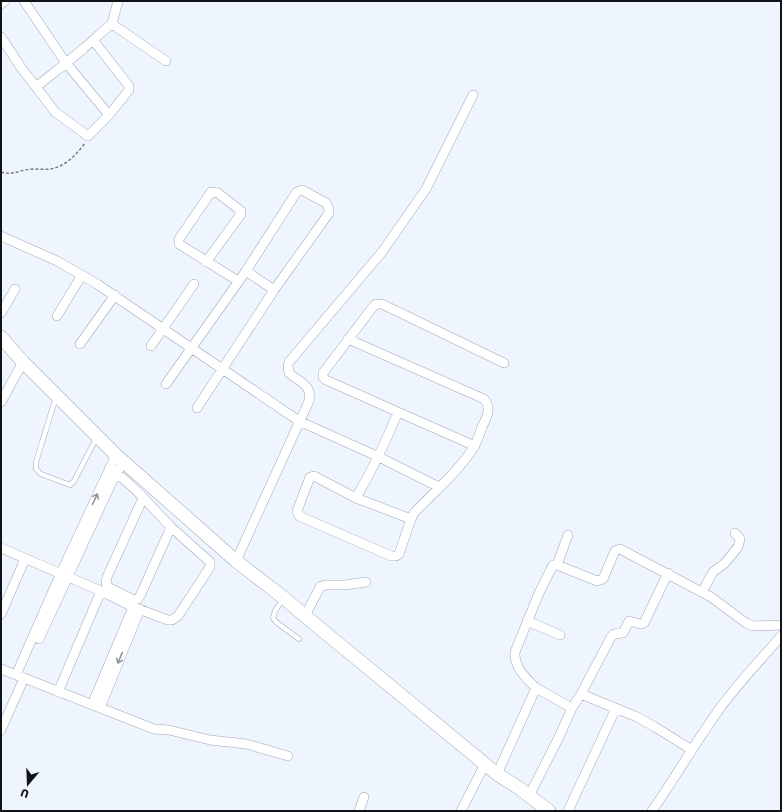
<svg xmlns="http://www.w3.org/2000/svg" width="782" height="812" viewBox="0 0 782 812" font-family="Rubik,sans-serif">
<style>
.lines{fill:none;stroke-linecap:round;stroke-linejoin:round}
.lane-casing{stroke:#9ea7b5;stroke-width:5.5}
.street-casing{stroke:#9ea7b5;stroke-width:10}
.secondary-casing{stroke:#9ea7b5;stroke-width:14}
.path{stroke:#767b82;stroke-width:1.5;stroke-dasharray:3 2;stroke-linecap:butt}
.lane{stroke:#fff;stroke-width:4.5}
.street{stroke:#fff;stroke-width:9}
.secondary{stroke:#fff;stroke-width:13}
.oneway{stroke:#939597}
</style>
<rect width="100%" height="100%" fill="#eff5fe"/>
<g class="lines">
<defs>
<path id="lane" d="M56 397 36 462V469L41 474 70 485 74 481 97 437
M283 599 275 611 273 618 276 622 299 639"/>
<path id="street" d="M24 1 66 63 109 115
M1 4 5 1
M112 24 166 61
M1 37 22 69 36 87
M93 40 129 86V90L109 115 88 136 55 112 36 87C52 74 68 62 84 48 94 40 102 31 112 24L118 1
M1 236 57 261 97 284 299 421 379 457 439 487
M206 262 241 214V211L218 193 211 192 179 239V244L238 281
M246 271 274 290
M1 313 15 289
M57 316 82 275
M348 339 484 399C492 408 487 417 482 427 480 433 477 441 474 447 458 472 435 491 414 513L411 519 399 554 396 556H391L299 516 297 511 310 477 314 476 356 498 411 519
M80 344 115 295
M151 346 194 284
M166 384 246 271 296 193 299 191 302 190 326 203 329 209V213L274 290 197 408
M1 402 23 362
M398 412 475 446
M109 469C130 480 154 510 171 527L141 594 138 599 134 600 108 587 106 583 107 577 143 498
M356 498C372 470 386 442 398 412L326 380 323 377V373L372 308 376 304H382L504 363
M1 548 101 591
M236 561 309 401C312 384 300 383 289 373L288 366 289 362 382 252 426 189 473 95
M557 565 568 535
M702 592 713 572 725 563 738 547 740 539 735 533
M1 614 25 559
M305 616 320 587 325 585H345L366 582
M527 621 560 635
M39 639 116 473 119 469
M1 669 154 729 169 730 210 740 246 744 288 756
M16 675 60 575 116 455
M536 688C526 678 514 668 515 652L539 593 553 565H557L597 581 603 579 615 551 620 549 711 597 746 623 753 626 781 625
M58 692 101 591 133 607 168 620H172L178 616 210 567V562L171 527
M581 694 637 717 655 727 692 750
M92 705 133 607
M100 708 140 609
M1 730 24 678
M497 774 536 688 572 708
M529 796 560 735 572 708 581 694 611 637 614 634 623 633 629 621 641 624 644 623 668 573
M359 811 364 797
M461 811 485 764
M568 811 616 708
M652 811C675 778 695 743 718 711 737 684 760 661 781 636"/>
<path id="secondary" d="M1 337 23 362 116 455 236 561 284 598 305 616 497 774 519 788 549 811"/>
</defs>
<use href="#lane" class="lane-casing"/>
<use href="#street" class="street-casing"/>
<use href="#secondary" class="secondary-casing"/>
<path class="path" d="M1 172C10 175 16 172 25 170 33 168 42 170 50 169 65 167 76 155 85 143"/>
<use href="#lane" class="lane"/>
<use href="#street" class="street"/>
<use href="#secondary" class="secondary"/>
</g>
<defs><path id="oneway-shaft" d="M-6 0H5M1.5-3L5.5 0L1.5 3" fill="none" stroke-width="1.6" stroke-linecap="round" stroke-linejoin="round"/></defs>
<g class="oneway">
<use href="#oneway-shaft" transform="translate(95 499) rotate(-65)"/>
<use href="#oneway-shaft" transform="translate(120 658) rotate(112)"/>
</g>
<rect width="782" height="812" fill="none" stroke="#101318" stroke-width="4"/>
<g transform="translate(28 784) rotate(199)" stroke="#eff5fe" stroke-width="3" paint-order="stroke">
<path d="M0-3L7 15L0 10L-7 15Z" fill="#101318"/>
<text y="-6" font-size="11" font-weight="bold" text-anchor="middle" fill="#101318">U</text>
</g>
</svg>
